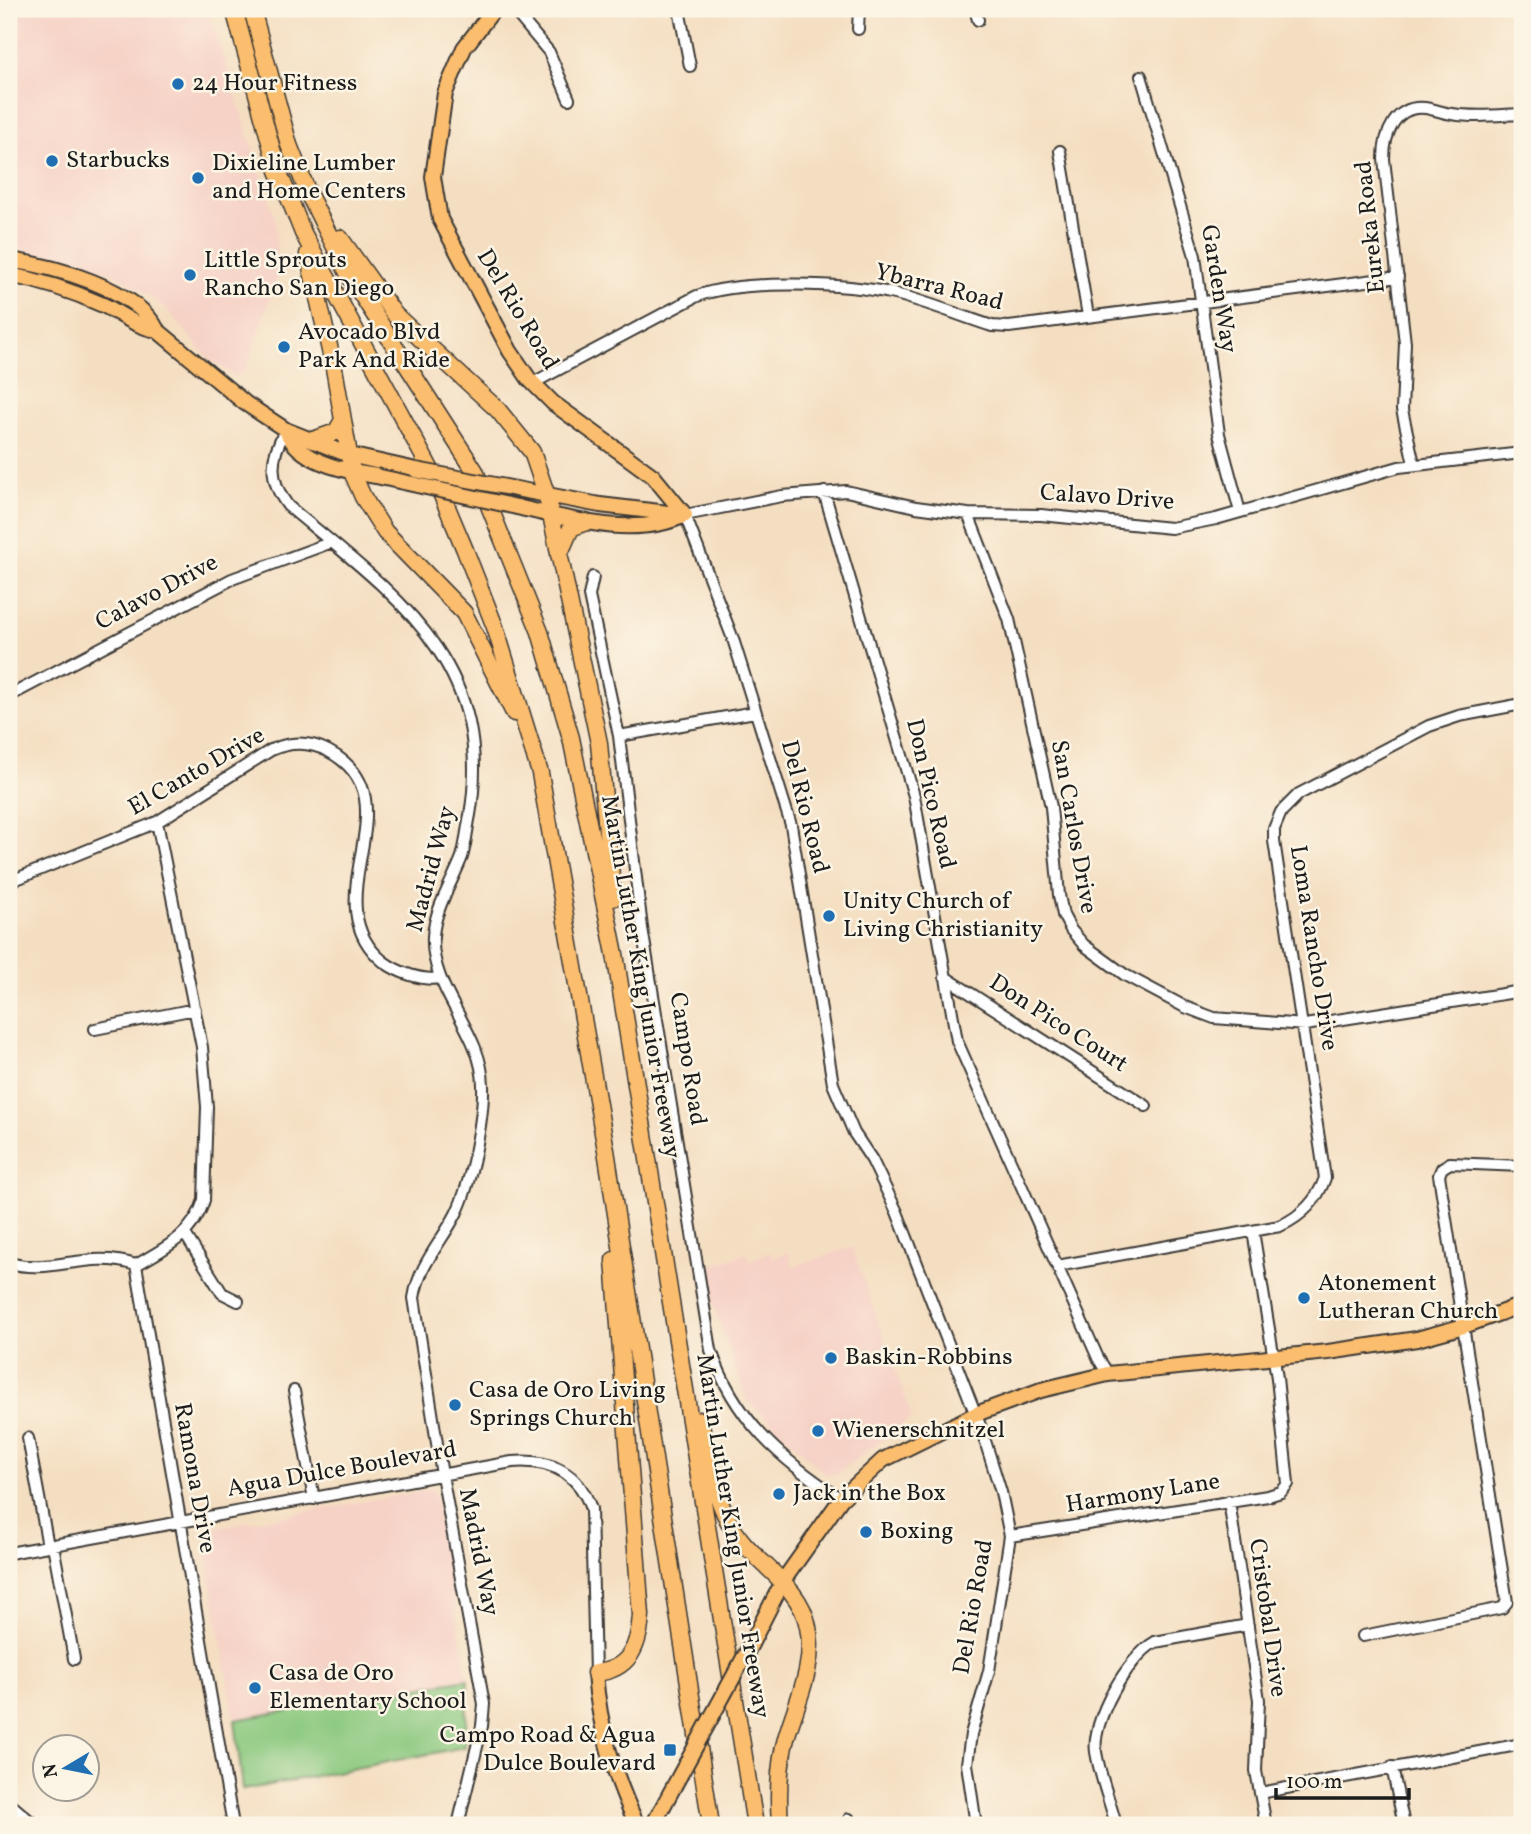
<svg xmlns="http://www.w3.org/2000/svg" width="1531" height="1834" viewBox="0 0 1531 1834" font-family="Vollkorn,serif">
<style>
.built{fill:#f6d1c6}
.green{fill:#89c87e;stroke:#52724d;stroke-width:2}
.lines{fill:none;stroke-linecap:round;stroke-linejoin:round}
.minor-casing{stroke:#3c3935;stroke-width:14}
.major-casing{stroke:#3c3935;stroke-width:18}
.highway-casing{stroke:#3c3935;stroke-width:19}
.minor{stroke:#fff;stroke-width:10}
.major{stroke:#fbbd6e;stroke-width:14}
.highway{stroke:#fbbd6e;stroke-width:16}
.major-bridge-casing{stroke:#3c3935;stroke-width:18;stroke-linecap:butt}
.major-bridge{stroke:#fbbd6e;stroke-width:14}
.poi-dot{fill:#1f6fb2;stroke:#fcf5e5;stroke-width:2.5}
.labels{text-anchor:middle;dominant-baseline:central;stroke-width:5;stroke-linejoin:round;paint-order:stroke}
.poi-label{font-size:24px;fill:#1c1c1c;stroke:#fcf5e5;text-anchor:start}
.street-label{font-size:24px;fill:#1c1c1c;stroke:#fcf5e5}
</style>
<rect width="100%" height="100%" fill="#fcf5e5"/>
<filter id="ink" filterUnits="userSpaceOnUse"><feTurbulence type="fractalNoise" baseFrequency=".0143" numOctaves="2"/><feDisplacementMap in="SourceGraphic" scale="14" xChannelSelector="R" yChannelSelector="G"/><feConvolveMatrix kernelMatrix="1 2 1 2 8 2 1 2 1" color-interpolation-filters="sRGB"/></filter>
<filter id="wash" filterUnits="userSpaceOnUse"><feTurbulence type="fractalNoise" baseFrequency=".00686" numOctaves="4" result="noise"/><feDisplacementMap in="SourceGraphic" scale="28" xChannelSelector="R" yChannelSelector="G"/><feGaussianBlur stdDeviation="1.57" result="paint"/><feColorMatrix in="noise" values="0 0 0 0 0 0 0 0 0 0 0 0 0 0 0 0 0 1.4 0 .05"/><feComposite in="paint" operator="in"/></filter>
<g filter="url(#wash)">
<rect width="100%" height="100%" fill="#f4dec1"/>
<path class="built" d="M9 9H208L275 218 278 274 247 367 236 377 209 359 166 308 118 275 77 260 9 250Z
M852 1247 912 1417 838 1473 827 1475 746 1399 701 1269 747 1253 750 1260 770 1252 773 1258 788 1252 793 1267Z
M434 1489 468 1679 235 1720 205 1548 215 1528Z"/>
<path class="green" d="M468 1679 465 1747 243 1790 235 1720Z"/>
</g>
<g filter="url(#ink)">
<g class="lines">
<defs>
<path id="minor" d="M513 9 549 52 569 99
M679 9 690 66
M975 9 978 20
M858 29 859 9
M1141 76 1195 256 1219 434 1240 512
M1060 151 1088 316
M533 383 697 296C743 279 846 283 895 294 928 302 960 316 992 326L1009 327 1398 277
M286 430C270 456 268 480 288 506 391 592 496 661 470 815 467 828 466 844 462 857 452 883 435 908 433 936 430 992 482 1030 483 1085 484 1118 471 1184 456 1214 441 1243 419 1265 414 1298L442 1475 484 1704 482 1726 458 1825
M1414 464 1402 410 1405 343 1384 159C1384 134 1395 105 1425 108 1434 109 1443 113 1452 114 1475 118 1499 115 1522 114
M824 492 914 796 957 1041 1098 1358 1108 1374
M968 514 1009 619 1051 807 1059 895 1063 915 1071 930 1084 945 1125 975 1185 1007 1214 1018 1305 1025 1522 991
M593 577 589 596 619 736 642 928 711 1350C734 1419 781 1460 841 1499
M9 696 232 579 332 542
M619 736 755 712
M9 882 157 822 271 750C289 742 309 741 328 751 419 799 308 901 384 962 399 973 422 981 440 978
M945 977 1146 1106
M95 1029 195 1009
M185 1234 222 1293 238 1301
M9 1263C54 1275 87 1249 136 1265L233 1825
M136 1265C166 1248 194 1234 204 1200L207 1107 202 1047 157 822
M1057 1266 1280 1226C1302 1216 1317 1201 1325 1178L1274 841V829L1281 812 1299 794 1429 726 1459 716 1522 704
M294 1391 314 1499
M28 1438 48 1546
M1229 1501 1259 1700 1256 1771 1266 1825
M1010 1536 1268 1496 1281 1492 1288 1484 1277 1378 1253 1231
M53 1545 74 1659
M9 1553 512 1462C550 1459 579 1472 591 1509L595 1673
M1363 1636 1502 1608 1507 1602 1439 1175 1442 1168 1450 1163 1522 1166
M1392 1767 1404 1825
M1260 1793 1522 1744
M9 1803 35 1825
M849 1819 850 1825
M976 1825 967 1764 971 1734 989 1671 1010 1536 1001 1492 981 1428 897 1212 872 1160 854 1133 833 1084 791 825 733 639 685 515 782 496 846 491 916 507 968 514 1041 515 1171 528 1216 519 1399 467 1522 453
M1116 1825C1110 1801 1100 1777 1096 1752 1091 1721 1128 1657 1155 1642L1248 1625"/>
<path id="major" d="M494 9 464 48 445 93 433 177 440 219 510 351 529 379 553 403 653 476 685 515
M9 260C52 266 137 288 157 330L245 403 286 430 349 455 416 470
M9 275C42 281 72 291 103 305 122 314 136 327 157 330
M286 430C298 462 345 471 376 476
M516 489 600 505 685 515
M517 507C569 519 634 539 685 515
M748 1650 783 1581 841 1499 883 1460 976 1414 1041 1390 1108 1374 1328 1352 1417 1339 1464 1326 1522 1305
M595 1673C599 1728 614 1775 637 1825
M653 1825 686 1764"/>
<path id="highway" d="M234 9 277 168 303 233 433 474 465 550 495 627 540 773 606 1150 711 1825
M252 9 289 145 308 193 349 275 475 471 540 632 571 738 615 954 755 1825
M340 238 395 315 498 410 532 452 547 496 599 743 613 898
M308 254 334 368 352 472 363 497 385 532 464 613 514 713
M313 440 336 432 343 420
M559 555 571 528 586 522
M700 1420C709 1460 714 1507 741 1540 763 1568 801 1588 808 1627 816 1664 797 1701 787 1735 778 1764 778 1796 780 1825
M595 1673C629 1670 639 1647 641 1615L614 1260"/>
</defs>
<use href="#minor" class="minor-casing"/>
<use href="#major" class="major-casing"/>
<use href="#highway" class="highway-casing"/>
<use href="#minor" class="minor"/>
<use href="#major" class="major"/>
<use href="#highway" class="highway"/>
<defs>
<path id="major-bridge" d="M416 470 516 489
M376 476 517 507
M686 1764 748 1650"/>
</defs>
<use href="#major-bridge" class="major-bridge-casing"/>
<use href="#major-bridge" class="major-bridge"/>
</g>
</g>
<g class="poi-dot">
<circle cx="178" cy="84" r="7"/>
<circle cx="52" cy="161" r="7"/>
<circle cx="198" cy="178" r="7"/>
<circle cx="190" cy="275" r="7"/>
<circle cx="284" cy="347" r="7"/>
<circle cx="829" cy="916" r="7"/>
<circle cx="1304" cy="1298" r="7"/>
<circle cx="831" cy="1358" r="7"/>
<circle cx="455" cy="1405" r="7"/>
<circle cx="818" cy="1431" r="7"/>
<circle cx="779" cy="1494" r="7"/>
<circle cx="866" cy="1532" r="7"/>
<circle cx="255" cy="1688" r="7"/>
<rect x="663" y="1743" width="14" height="14" rx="3.5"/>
</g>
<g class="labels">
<g class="poi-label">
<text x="192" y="84">24 Hour Fitness</text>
<text x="66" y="161">Starbucks</text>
<text x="212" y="164">Dixieline Lumber<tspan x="212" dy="28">and Home Centers</tspan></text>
<text x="204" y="261">Little Sprouts<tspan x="204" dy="28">Rancho San Diego</tspan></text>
<text x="298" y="333">Avocado Blvd<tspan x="298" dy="28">Park And Ride</tspan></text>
<text x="843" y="902">Unity Church of<tspan x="843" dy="28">Living Christianity</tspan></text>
<text x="1318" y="1284">Atonement<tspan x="1318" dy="28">Lutheran Church</tspan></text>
<text x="845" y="1358">Baskin-Robbins</text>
<text x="469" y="1391">Casa de Oro Living<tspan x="469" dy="28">Springs Church</tspan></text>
<text x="832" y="1431">Wienerschnitzel</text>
<text x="793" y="1494">Jack in the Box</text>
<text x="880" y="1532">Boxing</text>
<text x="269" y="1674">Casa de Oro<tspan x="269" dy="28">Elementary School</tspan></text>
<text x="656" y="1736" text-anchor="end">Campo Road &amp; Agua<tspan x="656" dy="28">Dulce Boulevard</tspan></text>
</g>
<g class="street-label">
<text transform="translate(1371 227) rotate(-96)">Eureka Road</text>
<text transform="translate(939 288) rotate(14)">Ybarra Road</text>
<text transform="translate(1218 289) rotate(81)">Garden Way</text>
<text transform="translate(517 310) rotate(59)">Del Rio Road</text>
<text transform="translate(1107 498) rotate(4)">Calavo Drive</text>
<text transform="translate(157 593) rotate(-28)">Calavo Drive</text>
<text transform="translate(197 772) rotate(-30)">El Canto Drive</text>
<text transform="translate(930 794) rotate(77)">Don Pico Road</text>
<text transform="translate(804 807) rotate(76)">Del Rio Road</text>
<text transform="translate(1073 827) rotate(80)">San Carlos Drive</text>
<text transform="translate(432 869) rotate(-75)">Madrid Way</text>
<text transform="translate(1313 948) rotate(81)">Loma Rancho Drive</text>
<text transform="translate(640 977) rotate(80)">Martin Luther King Junior Freeway</text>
<text transform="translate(1058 1024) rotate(33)">Don Pico Court</text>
<text transform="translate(687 1059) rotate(81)">Campo Road</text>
<text transform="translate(342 1470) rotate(-10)">Agua Dulce Boulevard</text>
<text transform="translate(194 1478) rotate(80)">Ramona Drive</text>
<text transform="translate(1143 1494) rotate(-9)">Harmony Lane</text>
<text transform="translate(732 1536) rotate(81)">Martin Luther King Junior Freeway</text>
<text transform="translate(478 1552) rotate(79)">Madrid Way</text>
<text transform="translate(974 1607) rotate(-80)">Del Rio Road</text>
<text transform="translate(1267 1618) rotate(82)">Cristobal Drive</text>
</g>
</g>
<rect width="1531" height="1834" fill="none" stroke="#fcf5e5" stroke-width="35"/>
<g transform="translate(66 1768) rotate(260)"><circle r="33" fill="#fcf5e5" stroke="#a29e95" stroke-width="2"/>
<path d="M0-5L12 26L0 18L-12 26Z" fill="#1f6fb2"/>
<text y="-10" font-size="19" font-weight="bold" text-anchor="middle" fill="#1c1c1c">N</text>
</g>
<path d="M1276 1788v10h133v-10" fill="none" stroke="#1c1c1c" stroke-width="3.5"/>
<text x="1286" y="1788" font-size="21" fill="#1c1c1c" stroke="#fcf5e5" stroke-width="5" paint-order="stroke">100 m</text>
</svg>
